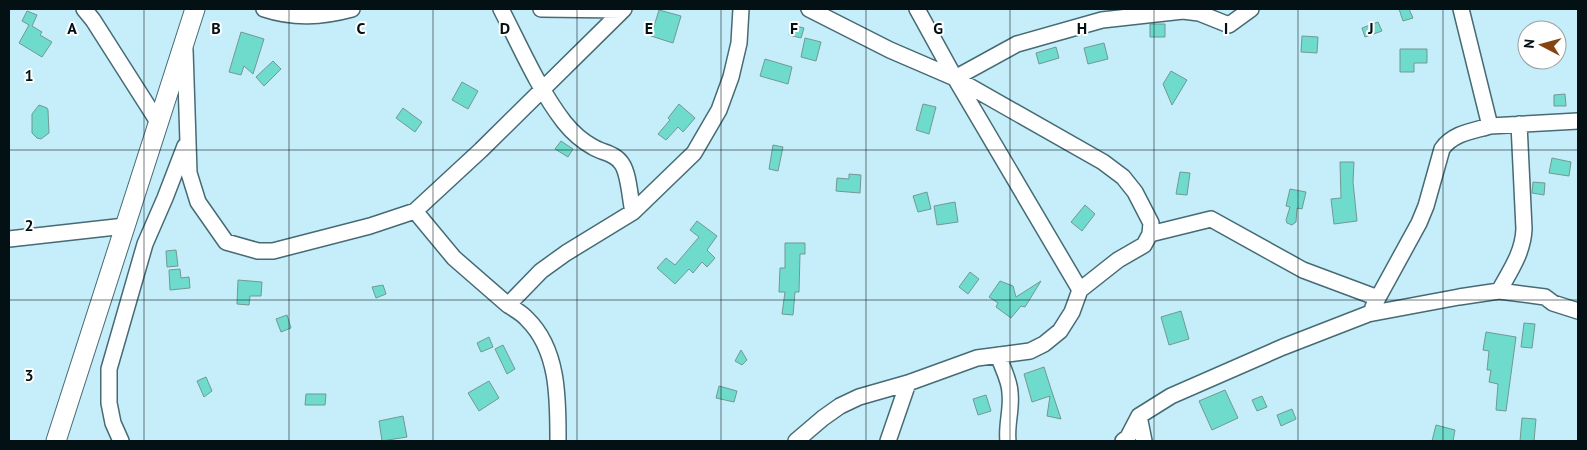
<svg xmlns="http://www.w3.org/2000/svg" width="1587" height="450" viewBox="0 0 1587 450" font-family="'PT Sans',sans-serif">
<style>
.building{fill:#6edbcc;stroke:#719993}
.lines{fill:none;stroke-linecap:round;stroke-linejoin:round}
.minor-casing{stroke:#466b75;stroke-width:18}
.tertiary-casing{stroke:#466b75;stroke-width:21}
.minor{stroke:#fff;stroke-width:15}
.tertiary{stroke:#fff;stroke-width:19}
.grid{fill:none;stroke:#031014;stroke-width:1;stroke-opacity:0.55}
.grid-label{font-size:16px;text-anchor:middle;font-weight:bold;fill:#031014;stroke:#fff;stroke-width:4;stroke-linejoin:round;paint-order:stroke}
</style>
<rect width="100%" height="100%" fill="#c6eefa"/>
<path class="building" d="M1399 9H1409L1413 18 1403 21Z
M659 10 681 16 673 43 651 36Z
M27 11 37 15 32 26 42 32 40 35 52 42 42 57 19 43 29 25 22 21Z
M1378 22 1382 31 1365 37 1362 28Z
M1150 24H1165V37H1150Z
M792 25 804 28 801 38 789 35Z
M241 32 264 39 253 74 244 66 241 75 229 72Z
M1302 36 1318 37 1317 53 1301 52Z
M805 38 821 42 816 61 801 57Z
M1104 43 1108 59 1088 64 1084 48Z
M1056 47 1059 58 1039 64 1036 53Z
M1400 49H1427V63H1414V72H1400Z
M765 59 792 67 788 84 760 76Z
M273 61 281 69 264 86 256 77Z
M1171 71 1187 80 1172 105 1163 84Z
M462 82 478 91 468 109 452 100Z
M1565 94 1566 106H1554V95Z
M679 104 695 118 683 132 678 127 666 140 658 134 670 120 668 118Z
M923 104 936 107 929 134 916 130Z
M39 105 47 108 48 110 49 133 41 139 37 138 32 133V114Z
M403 108 422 122 415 132 396 118Z
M561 141 573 149 568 157 555 149Z
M773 145 783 147 778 171 769 169Z
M1552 158 1571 162 1569 176 1549 173Z
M1340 162H1354L1353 182 1357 221 1334 224 1331 199 1341 198Z
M1180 172 1190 173 1187 195 1176 194Z
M849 174 861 175 860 193 836 191 837 178 849 179Z
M1533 182 1545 183 1544 195 1532 193Z
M1290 189 1306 192 1302 209 1297 208 1296 222 1292 225 1287 223 1286 220 1290 207 1286 206Z
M927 192 931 209 918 212 913 196Z
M955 202 958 222 937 225 934 206Z
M1085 205 1095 214 1082 231 1071 222Z
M697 221 717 236 707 250 715 258 707 267 702 262 693 273 689 269 675 284 657 268 666 258 675 265 699 237 690 230Z
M785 243H805V254H800L799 292H795L793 315 782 314 785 292H779L780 268H785Z
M176 250 178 266 167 267 166 251Z
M180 269 181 278 189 277 190 288 170 290 169 270Z
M970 272 979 279 968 294 959 287Z
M238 280 262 282 261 296H250L249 305 237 304Z
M1000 281 1013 286 1016 297 1041 281 1025 307 1021 306 1011 318 996 307 998 303 989 297Z
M383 285 386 294 376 298 372 287Z
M1181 311 1189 339 1169 345 1161 317Z
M287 315 291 328 281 332 276 319Z
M1524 323 1535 324 1532 348 1521 347Z
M1486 332 1516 337 1506 411 1496 410 1498 384 1489 382 1491 370H1487L1489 351 1483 350Z
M489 337 493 347 481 352 477 343Z
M503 345 515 369 507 374 495 349Z
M741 350 747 360 742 365 735 361Z
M1044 367 1051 389 1061 419 1047 416 1050 396 1032 402 1024 374Z
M206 377 212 391 204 397 197 381Z
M489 381 499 398 479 411 468 393Z
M719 386 737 391 734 402 716 398Z
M1225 390 1238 418 1212 430 1199 401Z
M306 394H326L325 405H305Z
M986 395 991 411 978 415 973 399Z
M1262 396 1267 407 1257 411 1252 400Z
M1292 409 1296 419 1281 426 1277 415Z
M403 416 407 437 382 441 379 421Z
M1522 418 1536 419 1534 441H1520Z
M1436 425 1455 430 1453 441H1432Z"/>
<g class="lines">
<defs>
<path id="minor" d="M84 9 93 20 158 122
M264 9C294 19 322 17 352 9
M501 9C521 48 538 88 564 122 572 132 582 141 593 147 603 153 615 153 622 164 629 174 630 199 633 212
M541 9 622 10
M917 9 955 78 1080 290
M1461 9 1490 126 1578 121
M185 50 189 173 198 202 226 242 258 251H273L370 226 415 211 454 258 508 305
M955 78 1017 44 1102 20 1183 11 1199 13 1229 25 1251 9
M415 211 481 150 624 9
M1150 234 1211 219 1303 270 1378 298
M9 239 125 226
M1499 291C1510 271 1523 253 1524 229L1519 124
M1373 307 1419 223 1426 206 1442 149C1453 133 1473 131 1490 126
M998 355C1002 367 1010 381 1010 393 1012 409 1006 425 1008 441
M1139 416 1144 441
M121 441 113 423 109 403V369L145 244 165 198 185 146
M558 441C558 400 559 350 527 319 522 313 514 309 508 305L541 271 566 253 633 212 694 153 719 110 731 77 739 43 741 9
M796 441 823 418 840 406 859 397 908 383 977 358 1030 351 1044 344 1060 331 1072 312 1080 290 1118 260 1144 245 1150 234 1151 223 1135 192 1123 177 1103 162 955 78 890 50 809 9
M888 441 908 383
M1123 441 1128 437 1139 416 1171 396 1283 347 1368 314 1459 297 1499 291 1545 297 1553 303 1578 311"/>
<path id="tertiary" d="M56 441 195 9"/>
</defs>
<use href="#minor" class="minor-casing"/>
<use href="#tertiary" class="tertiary-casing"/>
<use href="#minor" class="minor"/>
<use href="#tertiary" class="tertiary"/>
</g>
<path class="grid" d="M144 9V441M289 9V441M433 9V441M577 9V441M721 9V441M866 9V441M1010 9V441M1154 9V441M1298 9V441M1443 9V441M9 150H1578M9 300H1578"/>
<g class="grid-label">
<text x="72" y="34">A</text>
<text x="216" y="34">B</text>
<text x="361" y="34">C</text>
<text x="505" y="34">D</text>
<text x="649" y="34">E</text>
<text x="794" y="34">F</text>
<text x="938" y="34">G</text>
<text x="1082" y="34">H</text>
<text x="1226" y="34">I</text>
<text x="1371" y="34">J</text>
<text x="29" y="81">1</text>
<text x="29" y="231">2</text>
<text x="29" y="381">3</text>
</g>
<rect width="1587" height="450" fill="none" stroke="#031014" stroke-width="20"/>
<g transform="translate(1542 45) rotate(276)"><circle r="24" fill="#ffffff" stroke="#9a9fa1"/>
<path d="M0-4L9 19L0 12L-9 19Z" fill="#874413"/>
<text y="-8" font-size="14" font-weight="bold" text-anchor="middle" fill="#031014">N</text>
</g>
</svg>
